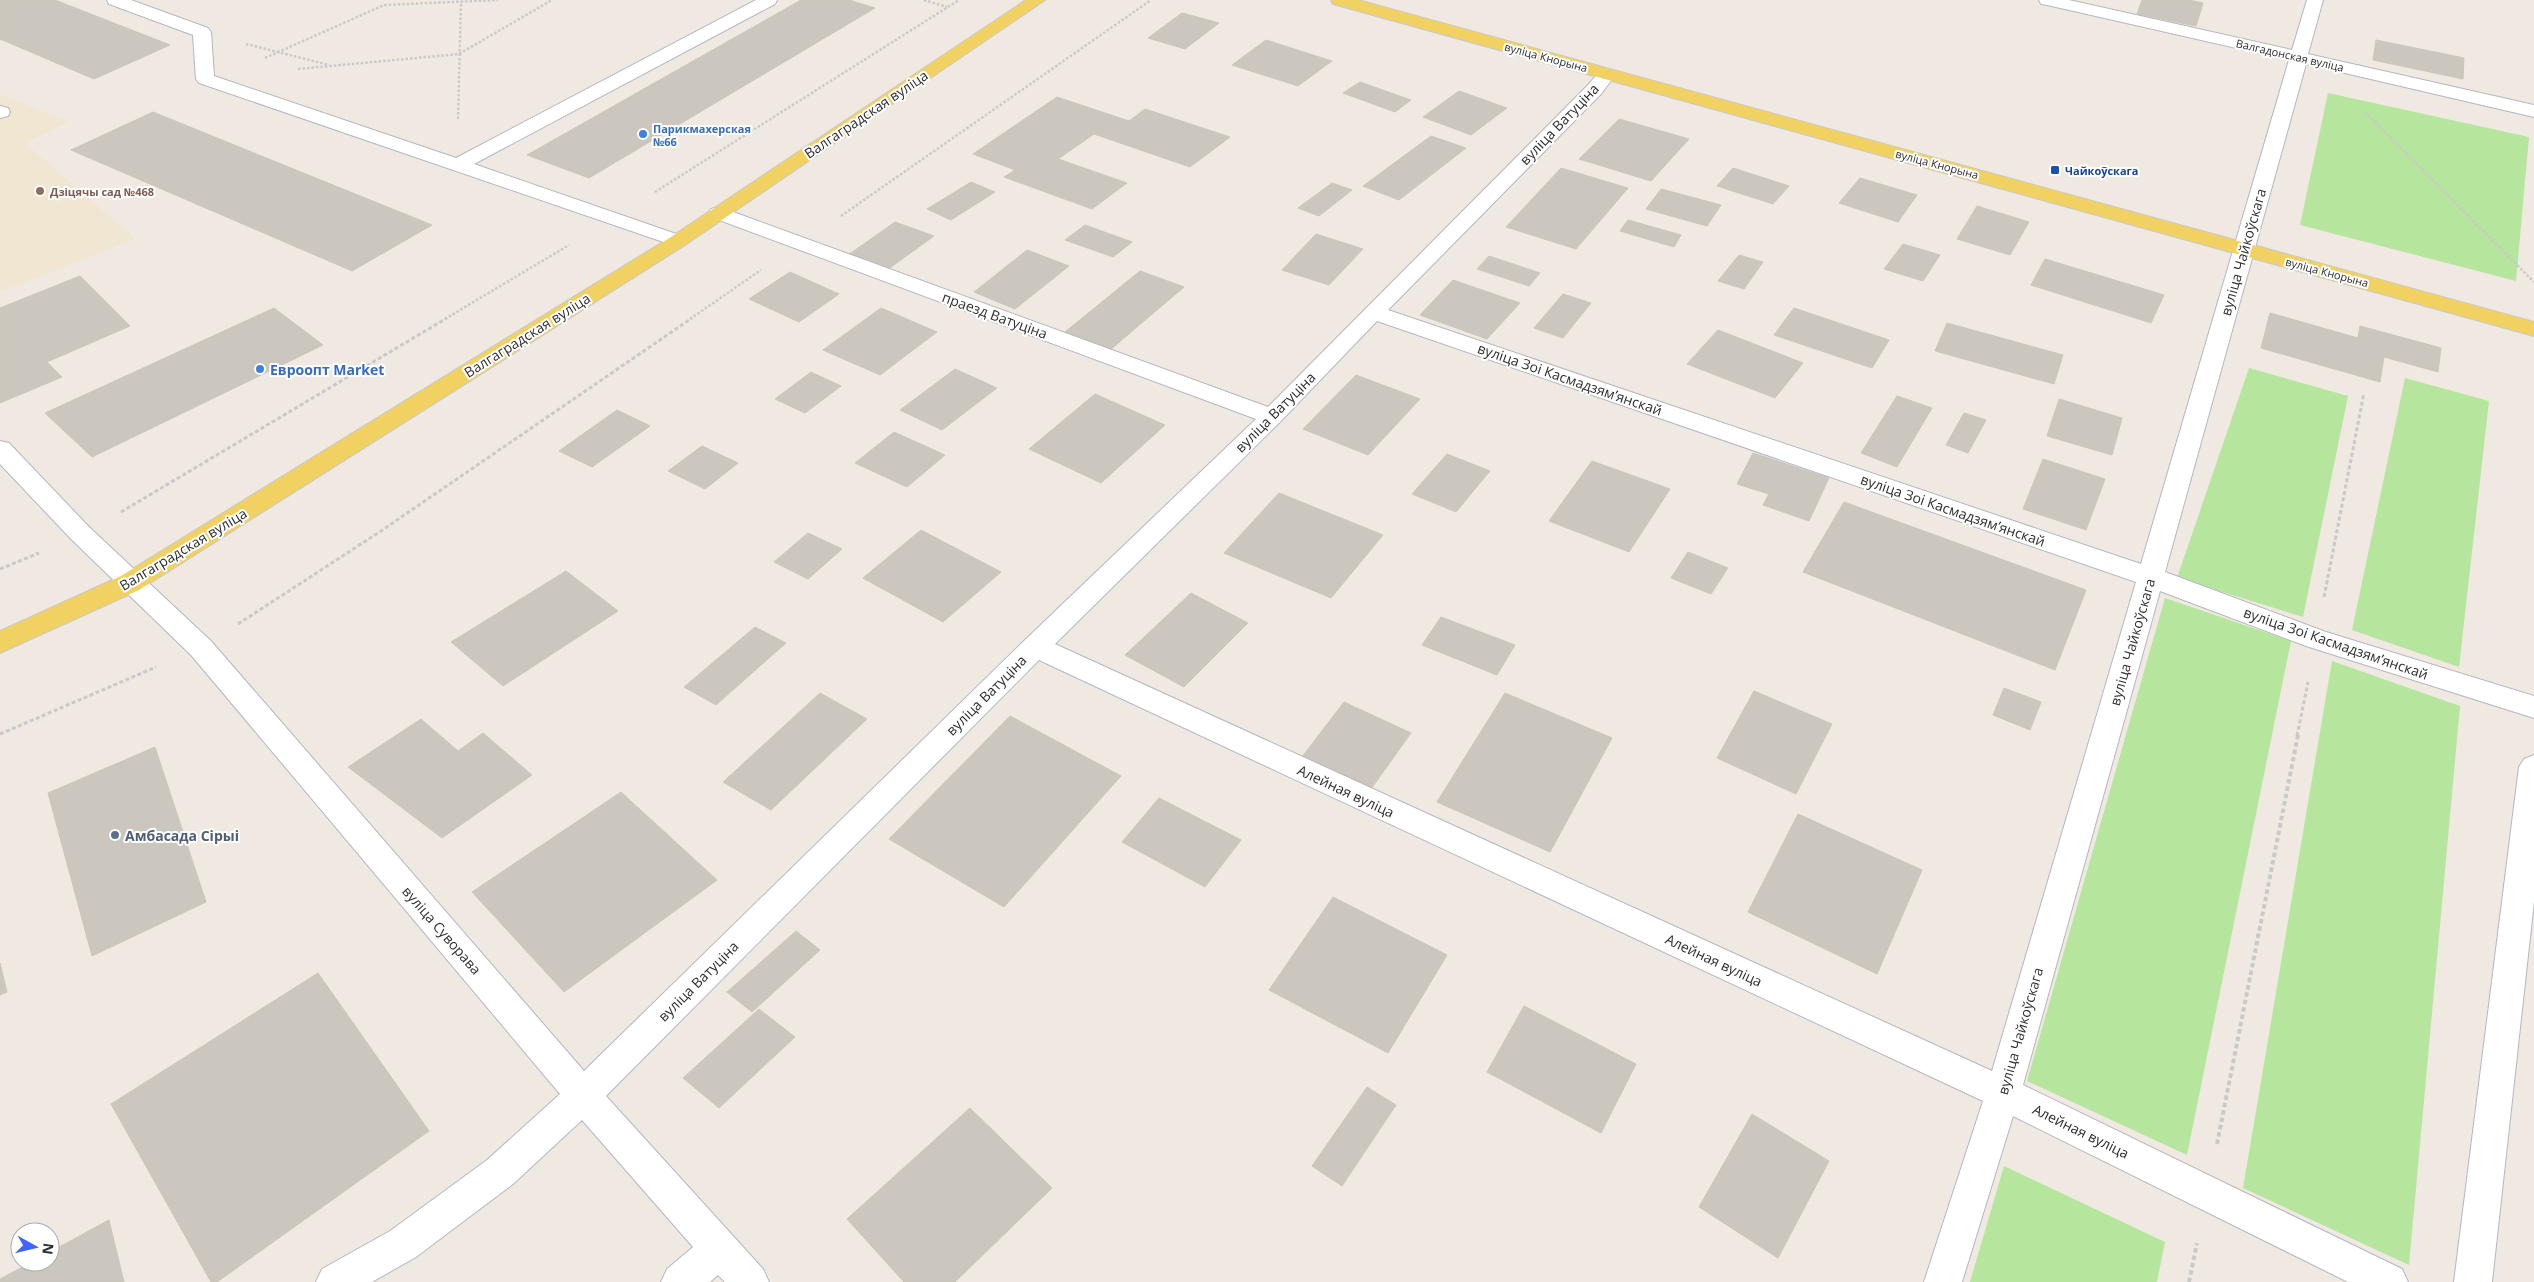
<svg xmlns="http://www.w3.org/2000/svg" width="2534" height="1282" viewBox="0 0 2534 1282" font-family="'Open Sans',sans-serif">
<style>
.education{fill:#f0e6d1}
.green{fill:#b6e59e}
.building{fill:#cbc7bf;stroke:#cbc5ba}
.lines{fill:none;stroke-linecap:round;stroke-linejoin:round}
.minor-casing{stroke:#b4b7c1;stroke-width:2}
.major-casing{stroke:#c9c9c9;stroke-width:2}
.path-far2{stroke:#c9c9c9;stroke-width:2.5;stroke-dasharray:2.5 2;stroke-linecap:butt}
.path-far1{stroke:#c9c9c9;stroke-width:3;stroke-dasharray:4 2.5;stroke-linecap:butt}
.path{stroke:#c9c9c9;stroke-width:4;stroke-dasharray:4.5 3;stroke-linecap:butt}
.minor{fill:#fff;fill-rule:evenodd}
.major{fill:#f2d163;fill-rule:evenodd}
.shop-dot{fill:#3f7fe0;stroke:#fff;stroke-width:2}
.transit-dot{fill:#1a4fb4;stroke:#fff;stroke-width:2}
.education-dot{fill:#8d6e63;stroke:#fff;stroke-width:2}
.service-dot{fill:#5c6f8a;stroke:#fff;stroke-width:2}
.labels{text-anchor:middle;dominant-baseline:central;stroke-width:4;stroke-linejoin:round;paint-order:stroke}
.far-street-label{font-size:11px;fill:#2e2e2e;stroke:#fff}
.far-shop-label{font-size:11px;font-weight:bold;fill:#366cbe;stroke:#fff;text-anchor:start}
.far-transit-label{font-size:11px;font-weight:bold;fill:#164399;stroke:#fff;text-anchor:start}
.far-education-label{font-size:11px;font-weight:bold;fill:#785e54;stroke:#fff;text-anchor:start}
.street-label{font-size:14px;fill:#2e2e2e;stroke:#fff}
.shop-label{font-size:14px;font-weight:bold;fill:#366cbe;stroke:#fff;text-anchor:start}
.service-label{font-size:14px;font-weight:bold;fill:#4e5e75;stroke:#fff;text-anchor:start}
</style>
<rect width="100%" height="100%" fill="#efe9e1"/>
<path class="education" d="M0 94 69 122 25 143 135 239 0 292Z"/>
<path class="green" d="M2328 93 2529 137 2516 281 2300 225Z
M2249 368 2348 396 2303 617 2177 578Z
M2405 378 2489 401 2459 667 2352 630Z
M2165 598 2291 641 2187 1155 2027 1081Z
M2332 661 2460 706 2409 1265 2243 1188Z
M2004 1166 2165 1242 2157 1282H1970Z"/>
<path class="building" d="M0 0H55L170 45 94 79 0 39Z
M801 0H849L875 8 589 178 527 155Z
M2142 0H2189L2203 3 2196 26 2137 14Z
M1182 13 1219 23 1185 49 1148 38Z
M1266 40 1332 61 1298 86 1232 65Z
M2376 40 2464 58 2463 79 2373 60Z
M1360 82 1411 100 1395 112 1343 93Z
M1459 91 1507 108 1471 135 1423 117Z
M1057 97 1129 121 1145 109 1230 137 1190 167 1094 134 1058 159 1127 183 1092 209 1004 177 1015 170 973 154Z
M153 112 328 183 432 225 352 271 71 150Z
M1619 119 1689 139 1651 181 1579 159Z
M1431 136 1466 148 1399 200 1363 186Z
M1561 168 1628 188 1576 249 1506 227Z
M1733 168 1789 186 1773 204 1717 186Z
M1860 178 1917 195 1898 222 1839 203Z
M971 182 995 192 951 220 927 209Z
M1332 183 1352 190 1319 216 1298 208Z
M1661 189 1721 205 1707 226 1646 209Z
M1977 206 2029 222 2010 255 1957 239Z
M1628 220 1681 235 1674 247 1620 231Z
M895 222 934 236 887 270 848 255Z
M1085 225 1132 242 1113 257 1065 240Z
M1316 234 1363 249 1329 285 1282 270Z
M1903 244 1940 255 1923 281 1884 269Z
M1027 250 1069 266 1015 309 974 292Z
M1739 255 1763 262 1744 289 1718 281Z
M1489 256 1540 273 1529 286 1477 269Z
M2045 259 2164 295 2151 323 2031 285Z
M1140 271 1184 287 1110 350 1065 332Z
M790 272 839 294 799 322 749 299Z
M80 276 130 326 47 362 62 377 0 403V308Z
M1453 280 1520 303 1487 339 1420 315Z
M1563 294 1591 303 1563 338 1534 328Z
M274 308 323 345 92 457 45 413Z
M881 308 937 332 880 375 823 350Z
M1794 308 1889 340 1872 368 1774 335Z
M2270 313 2358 338 2360 326 2441 348 2438 372 2384 357 2380 382 2261 348Z
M1947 323 2063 355 2054 384 1935 351Z
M1718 330 1803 363 1775 398 1687 364Z
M955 369 997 388 942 430 900 410Z
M811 372 841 386 805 413 775 399Z
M1356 375 1420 399 1368 455 1303 429Z
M1095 394 1165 425 1101 483 1029 449Z
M1897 396 1932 408 1897 467 1861 453Z
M2059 399 2122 418 2112 455 2047 436Z
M617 410 650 426 592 467 559 451Z
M1964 413 1986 420 1968 453 1946 445Z
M894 432 945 455 907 487 855 463Z
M702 446 738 463 705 489 668 471Z
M1753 453 1829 478 1809 521 1763 505 1769 494 1737 484Z
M1447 454 1490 471 1456 512 1412 494Z
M2043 459 2105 479 2086 530 2023 509Z
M1592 461 1670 489 1629 552 1549 521Z
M1279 493 1383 535 1331 598 1224 553Z
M1844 502 2086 590 2055 670 1803 572Z
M921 530 1001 572 943 622 863 578Z
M808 533 842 549 808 579 774 562Z
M1688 552 1728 568 1711 594 1671 578Z
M566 571 618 611 503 686 451 642Z
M1191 593 1248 623 1184 687 1125 655Z
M1441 617 1515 645 1497 675 1422 645Z
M755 627 786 643 716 705 684 687Z
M2004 688 2041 702 2030 730 1993 715Z
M1754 691 1832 724 1796 794 1717 758Z
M820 693 867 719 771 810 723 782Z
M1505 693 1612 738 1550 852 1437 802Z
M1344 702 1411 733 1371 789 1302 757Z
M1010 716 1121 776 1004 907 889 839Z
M421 719 458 751 483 733 532 775 442 838 348 767Z
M155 747 206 902 92 956 48 793Z
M621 792 717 880 564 992 472 892Z
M1159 798 1241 840 1205 887 1122 842Z
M1798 814 1922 870 1877 974 1748 912Z
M1333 897 1447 955 1388 1053 1269 990Z
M796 931 820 950 752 1012 727 992Z
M0 963 7 992 0 995Z
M318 973 429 1131 217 1282H211L111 1104Z
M1524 1006 1636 1064 1601 1133 1487 1072Z
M759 1009 795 1037 719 1108 683 1078Z
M1367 1087 1396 1105 1342 1186 1312 1166Z
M970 1108 1052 1188 955 1282H904L847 1219Z
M1752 1114 1829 1161 1778 1258 1699 1207Z
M109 1220 124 1282H0V1279L32 1262H50V1252Z"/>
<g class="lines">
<defs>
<path id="minor" d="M107 0H131L208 28 211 32 214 76 456 158 756 0H777L775 4 474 164 685 237 688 241 685 245 678 247 199 83 196 79 193 35 109 4Z
M2039 0H2069L2292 50 2307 0H2323L2308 54 2534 105V117L2306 64 2165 572 2326 632 2534 696V718L2306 646 2160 591 2023 1085 2402 1269 2408 1282H2348L2013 1116 1962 1282H1924L1983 1101 1039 660 606 1096 763 1269 769 1282H725L718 1275 710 1282H661L667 1269 693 1247 582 1120 513 1184 416 1257 372 1282H316L322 1269 390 1231 487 1160 560 1094 191 655 71 539 0 464V441L9 443 89 527 211 641 584 1071 1025 640 1256 419 711 217 708 213 711 209 718 207 725 209 1268 407 1587 86 1601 70H1613L1616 74 1601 94 1388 310 2141 564 2289 60 2047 5 2041 4ZM1377 321 2136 582 1992 1071 1055 644 1280 422Z
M0 106 8 108 10 112 8 116 0 118Z
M2534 755V901L2492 1282H2454L2519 767 2524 759Z"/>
<path id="major" d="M1026 0H1045L685 245 139 590 0 653V631L121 576 671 237Z
M1331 0H1358L2534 322V336L1333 4Z"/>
</defs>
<use href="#minor" class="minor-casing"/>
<use href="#major" class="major-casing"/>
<path class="path-far2" d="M924 0 947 7
M246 44 329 65
M265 58 384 5 498 0
M298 69 459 54 552 0
M2365 112 2534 282
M458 119 461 1
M655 192 959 0
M841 216 1151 0
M445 319 569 245
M690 319 761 270"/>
<path class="path-far1" d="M121 512 447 318
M0 569 39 553
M2324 597 2364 393
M238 624 381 531 692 318
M0 734 156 667
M2297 736 2308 682"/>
<path class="path" d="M2217 1144 2298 735
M2189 1282 2197 1243"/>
<use href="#minor" class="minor"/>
<use href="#major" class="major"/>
</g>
<g class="shop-dot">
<circle cx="643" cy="134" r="5"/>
<circle cx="260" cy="369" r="5"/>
</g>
<rect class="transit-dot" x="2050" y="165" width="10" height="10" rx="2.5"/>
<circle class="education-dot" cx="40" cy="191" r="5"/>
<circle class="service-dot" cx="115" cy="835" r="5"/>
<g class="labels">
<g class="far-street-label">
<text transform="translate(2290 55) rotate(13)">Валгадонская вуліца</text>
<text transform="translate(1546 57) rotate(15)">вуліца Кнорына</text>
<text transform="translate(1937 164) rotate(15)">вуліца Кнорына</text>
<text transform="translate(2327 272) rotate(15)">вуліца Кнорына</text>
</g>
<g class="far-shop-label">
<text x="653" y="128">Парикмахерская<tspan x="653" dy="13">№66</tspan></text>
</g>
<g class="far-transit-label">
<text x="2065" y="170">Чайкоўскага</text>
</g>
<g class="far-education-label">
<text x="50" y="191">Дзіцячы сад №468</text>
</g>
<g class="street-label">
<text transform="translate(866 114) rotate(-34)">Валгаградская вуліца</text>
<text transform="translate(1559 124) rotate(-46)">вуліца Ватуціна</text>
<text transform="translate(2243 252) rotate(-74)">вуліца Чайкоўскага</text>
<text transform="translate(995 315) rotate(20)">праезд Ватуціна</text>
<text transform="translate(527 335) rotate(-32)">Валгаградская вуліца</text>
<text transform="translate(1570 379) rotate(19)">вуліца Зоі Касмадзямʼянскай</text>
<text transform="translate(1275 412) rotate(-45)">вуліца Ватуціна</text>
<text transform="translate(1953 510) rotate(19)">вуліца Зоі Касмадзямʼянскай</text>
<text transform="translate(183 549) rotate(-31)">Валгаградская вуліца</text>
<text transform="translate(2132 642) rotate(-74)">вуліца Чайкоўскага</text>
<text transform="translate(2336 643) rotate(19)">вуліца Зоі Касмадзямʼянскай</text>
<text transform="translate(986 695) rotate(-45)">вуліца Ватуціна</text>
<text transform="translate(1346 791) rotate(25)">Алейная вуліца</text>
<text transform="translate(442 930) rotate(49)">вуліца Суворава</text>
<text transform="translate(1714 960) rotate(25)">Алейная вуліца</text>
<text transform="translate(698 981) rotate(-45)">вуліца Ватуціна</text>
<text transform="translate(2020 1031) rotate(-74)">вуліца Чайкоўскага</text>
<text transform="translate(2081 1131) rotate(26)">Алейная вуліца</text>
</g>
<g class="shop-label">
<text x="270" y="369">Евроопт Market</text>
</g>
<g class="service-label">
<text x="125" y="835">Амбасада Сірыі</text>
</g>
</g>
<g transform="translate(35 1247) rotate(98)"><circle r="24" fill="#ffffff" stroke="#ababab"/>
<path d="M0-4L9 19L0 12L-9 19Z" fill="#4264fb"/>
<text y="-8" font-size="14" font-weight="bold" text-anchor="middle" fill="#2e2e2e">N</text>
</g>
</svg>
